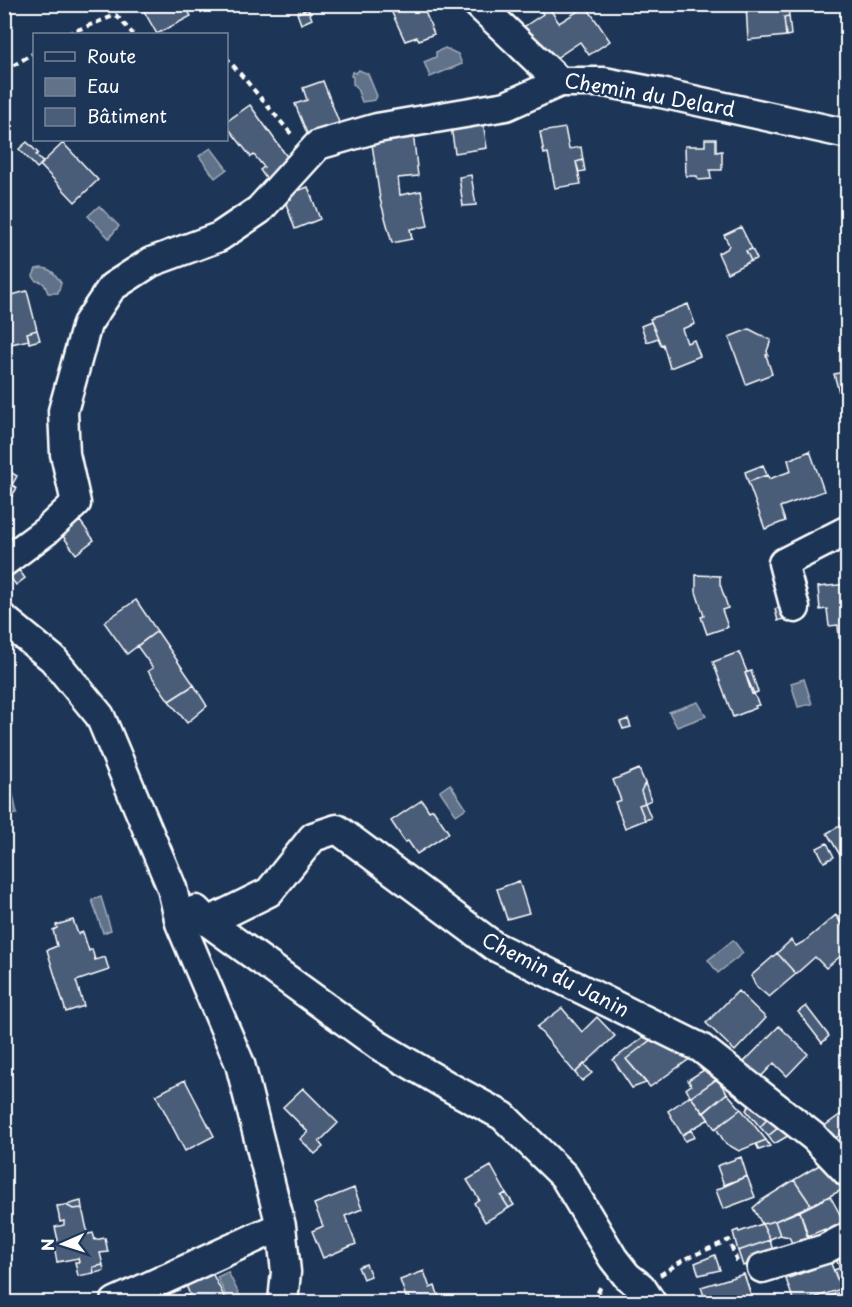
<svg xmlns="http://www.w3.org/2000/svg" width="852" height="1307" viewBox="0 0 852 1307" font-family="'Playpen Sans',sans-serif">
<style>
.water{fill:#617289;stroke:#a0aab8;stroke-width:1.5}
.building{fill:#4a5d79;stroke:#fff;stroke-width:1.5}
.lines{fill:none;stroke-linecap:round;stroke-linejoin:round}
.minor-casing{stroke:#fff;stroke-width:33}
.path{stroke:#fff;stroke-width:4;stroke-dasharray:6 4.5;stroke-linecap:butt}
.minor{stroke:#1d3557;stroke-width:28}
.labels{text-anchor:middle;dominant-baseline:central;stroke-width:5;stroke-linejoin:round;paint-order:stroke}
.street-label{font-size:20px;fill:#fff;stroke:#1d3557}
</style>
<rect width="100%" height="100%" fill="#1d3557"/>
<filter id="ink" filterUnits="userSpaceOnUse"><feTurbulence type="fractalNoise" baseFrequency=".0167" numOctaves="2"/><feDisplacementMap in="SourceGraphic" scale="12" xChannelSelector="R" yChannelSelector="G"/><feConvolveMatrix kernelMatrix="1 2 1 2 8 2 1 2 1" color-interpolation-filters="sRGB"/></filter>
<g filter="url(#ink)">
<path class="water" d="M445 48 458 54 462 64 430 77 424 62 436 57V52Z
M359 70 368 74 377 96 375 100 362 102 356 86 353 84V77L351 76 352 72 356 73Z
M211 148 227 169 215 178 199 156Z
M99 206 119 226 109 238 88 216Z
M42 268C52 269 56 275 61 283L58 293H48C45 285 44 281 36 281L33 276 36 269Z
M804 679 812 704 798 707 791 683Z
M698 702 706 716 677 727 669 712Z
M450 784 466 808 456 815 440 791Z
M11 785 17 814 5 816V786Z
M101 897 111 930 103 933 92 900Z
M733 940 743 953 718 973 708 960Z
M228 1272 243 1302H229L217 1277Z"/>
<path class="building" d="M140 4H184L191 16 157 34Z
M388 4H422L434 34 419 40 417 37 405 41Z
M494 4H525L499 16Z
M788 4 789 16 784 17 786 36 748 40 746 5Z
M548 6 559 23 586 6 610 41 589 55 580 42 556 58 519 30 543 14 540 9Z
M308 9 312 19 301 24 297 13Z
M789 16 791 35 786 36 784 17Z
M323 81 340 125 308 136 295 104 307 100 303 88Z
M250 105 293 165 272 187 260 170 264 167 254 155 251 157 226 125V122Z
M483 122 487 148 455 153 451 127Z
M565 128 569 149 581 147 583 160 576 162 581 184 555 188 548 153 544 154 540 132Z
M413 132 418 176 398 178 400 195 421 191 428 226 410 229 412 239 392 243 380 199 371 137Z
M705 139H716V152L722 151V170H710L711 179 698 180 697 176H686L685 146H705Z
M27 142 38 153 36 155 43 163 37 168 19 149Z
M63 143 98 180 75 202 40 165Z
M583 160 585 171 579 172 576 162Z
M471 175 476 205 463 206 459 177Z
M308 187 320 219 295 229 285 201 291 199 289 194Z
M741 227 752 249 746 251 751 261 727 273 718 253 727 249 729 245 724 235Z
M752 249 757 259 751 261 746 251Z
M27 291 37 330 27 333 29 340 11 344 4 321V297Z
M688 304 695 324 682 329 687 343 694 340 700 356 670 368 663 344 661 345 650 319Z
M651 322 658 338 647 342 641 326Z
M749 329 771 340 767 351 768 355H766L772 374 746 384 729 337Z
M37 330 40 340 29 343 27 333Z
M848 371V390L839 392 834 374Z
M810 451 824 491 780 507 785 521 765 529 748 482 768 475 769 479 791 471 788 460Z
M4 458 7 470 17 476 12 485 17 488 10 499 4 496Z
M763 465 767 475 748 482 745 472Z
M80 521 94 540 76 554 62 535Z
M19 570 25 578 16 585 10 577Z
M696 575 720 576V584L728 608 722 610 728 627 707 634 701 617 704 616 696 592Z
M848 584V647H846L845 638H839L838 625 829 626 827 609 820 610 818 587Z
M136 600 157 631 127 654 104 622Z
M785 605 788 617 778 621 775 609Z
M157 631 194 685 169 701 148 671 153 668 137 646Z
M739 652 747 672 745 673 759 705 755 706 756 708 733 717 713 662Z
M751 671 758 692 752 694 745 673Z
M194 685 207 706 187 723 169 701Z
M628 719 631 727 623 729 620 722Z
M639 769 645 783 641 791 645 803 639 805 645 820 625 828 615 802 621 800 613 780Z
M645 783 651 800 645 803 641 791Z
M422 800 429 811 433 809 449 833 417 854 408 841 405 842 391 821Z
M645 803 651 818 645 820 639 805Z
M848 814V851L840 855 827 833 843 824 840 818Z
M827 843 834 857 824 862 817 848Z
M519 881 529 913 507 919 497 889Z
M836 915 848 934V950L826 968 815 957 796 974 777 953 791 940 796 946 805 941Z
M73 920 78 934 83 932 89 951 92 949 95 960 105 957 109 970 76 981 84 1006 66 1012 47 950 57 946 53 930 57 928 56 925Z
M777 953 796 974 769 997 756 986 751 976Z
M738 991 766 1018 735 1051 706 1023Z
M806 1006 829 1036 822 1043 798 1012Z
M562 1008 582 1032 597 1017 615 1036 575 1073 537 1027Z
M779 1026 808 1054 787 1076 774 1063 757 1081 740 1066Z
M650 1032 657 1035 626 1059 646 1083 632 1088 613 1060Z
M657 1035 691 1058 650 1087 626 1059Z
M584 1064 592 1073 582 1081 575 1073Z
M707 1068 717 1079 691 1097 686 1089 691 1085 688 1080Z
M717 1079 727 1093 703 1113 691 1097Z
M185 1080 214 1136 185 1151 156 1095Z
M303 1088 338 1123 319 1142 323 1147 315 1154 300 1139 308 1132 283 1107Z
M727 1093 741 1109 715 1129 704 1113Z
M690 1096 709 1119 682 1135 668 1111Z
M755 1099 772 1114 760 1127 746 1110Z
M741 1109 766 1140 739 1151 725 1143 716 1128Z
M844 1112 848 1116V1129L833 1140 823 1127Z
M772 1114 783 1124 768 1136 760 1127Z
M783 1124 793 1133 774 1144 768 1136Z
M691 1130 695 1137 685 1141 682 1135Z
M766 1140 770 1146 759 1150 756 1144Z
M741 1157 747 1176 724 1185 717 1166Z
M826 1161 848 1180V1187L811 1205 794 1180Z
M491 1166 506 1193 501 1196 509 1208 485 1222 474 1203 479 1199 467 1180Z
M747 1176 755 1197 723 1209 716 1190Z
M794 1180 811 1205 775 1221 762 1224 753 1208 762 1200Z
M354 1188 362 1209 345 1216 356 1244 323 1258 312 1231 323 1226 314 1204Z
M506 1193 514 1205 509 1208 501 1196Z
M830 1196 848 1229 829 1241 825 1229 808 1236 800 1211Z
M81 1201 82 1208 73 1209 66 1205Z
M66 1205 73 1209 82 1208 88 1234 93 1233 95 1240 105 1238 108 1252 100 1253 103 1265 93 1267 94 1273 78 1276 75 1262H79L78 1258 57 1262 53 1241 58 1240 55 1227 64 1225V1221L60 1222 57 1206Z
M800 1211 811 1250 797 1253 789 1237 780 1235 775 1221Z
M775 1221 780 1235 770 1239 762 1224Z
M762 1224 770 1240 738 1251 733 1232 738 1230 739 1232Z
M770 1240 774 1255 743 1266 738 1251Z
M848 1245V1265L840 1268 832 1251Z
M715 1255 720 1270 699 1275 695 1263Z
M830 1261 841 1289 802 1302H794L786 1279 816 1268V1266Z
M366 1264 371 1276 363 1279 358 1267Z
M103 1265 104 1271 94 1273 93 1267Z
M848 1265V1285L841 1289 834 1270Z
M210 1269 227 1302H173L190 1295 184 1280Z
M424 1271 430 1288 435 1286 441 1302H411L409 1296 406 1297 400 1280Z
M744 1274 752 1298 740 1302H706L701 1287Z
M848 1285V1302H815L840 1292Z"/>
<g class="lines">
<defs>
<path id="minor" d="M478 4 560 82
M4 562 46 531 76 503 65 454 63 411 87 324 112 287 151 262 219 237 259 210 318 145 377 128 506 106 560 82H604L661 93 848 134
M795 608 783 563 848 530
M4 619 53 659 100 716 172 888 180 923 240 1064 281 1226 115 1302
M196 910 208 922 378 1045 453 1089 503 1116 564 1176 613 1258 627 1276 641 1287 651 1302
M208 922 269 892 313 837 337 829 494 946 701 1048 814 1137 848 1173
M281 1226 286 1272 283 1302
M762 1268 825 1249 848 1237"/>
</defs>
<use href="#minor" class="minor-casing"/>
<path class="path" d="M67 34 116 15 133 34
M226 57 293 136
M4 71 34 53
M660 1275 685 1259 729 1240 738 1264
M593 1302 602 1284"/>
<use href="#minor" class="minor"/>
</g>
</g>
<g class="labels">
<g class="street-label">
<text transform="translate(650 94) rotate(10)">Chemin du Delard</text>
<text transform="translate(556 974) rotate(27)">Chemin du Janin</text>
</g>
</g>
<rect width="852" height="1307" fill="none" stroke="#1d3557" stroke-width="24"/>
<rect x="12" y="12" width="828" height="1283" fill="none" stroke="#fff" stroke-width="2" filter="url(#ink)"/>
<rect x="33" y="33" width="195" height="108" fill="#1d3557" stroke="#77869a" stroke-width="1.5"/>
<rect x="45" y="52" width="30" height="9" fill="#1d3557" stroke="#77869a" stroke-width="1.5"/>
<text x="87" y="63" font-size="18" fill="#ffffff">Route</text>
<rect x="45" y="78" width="30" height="18" fill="#617289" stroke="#77869a" stroke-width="1.5"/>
<text x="87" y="93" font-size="18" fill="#ffffff">Eau</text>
<rect x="45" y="108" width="30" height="18" fill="#4a5d79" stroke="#77869a" stroke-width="1.5"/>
<text x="87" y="123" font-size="18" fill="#ffffff">Bâtiment</text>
<g transform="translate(63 1244) rotate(267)" stroke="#1d3557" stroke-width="4.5" paint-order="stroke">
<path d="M0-4.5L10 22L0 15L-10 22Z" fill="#ffffff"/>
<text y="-9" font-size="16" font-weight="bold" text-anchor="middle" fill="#ffffff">N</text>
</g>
</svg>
